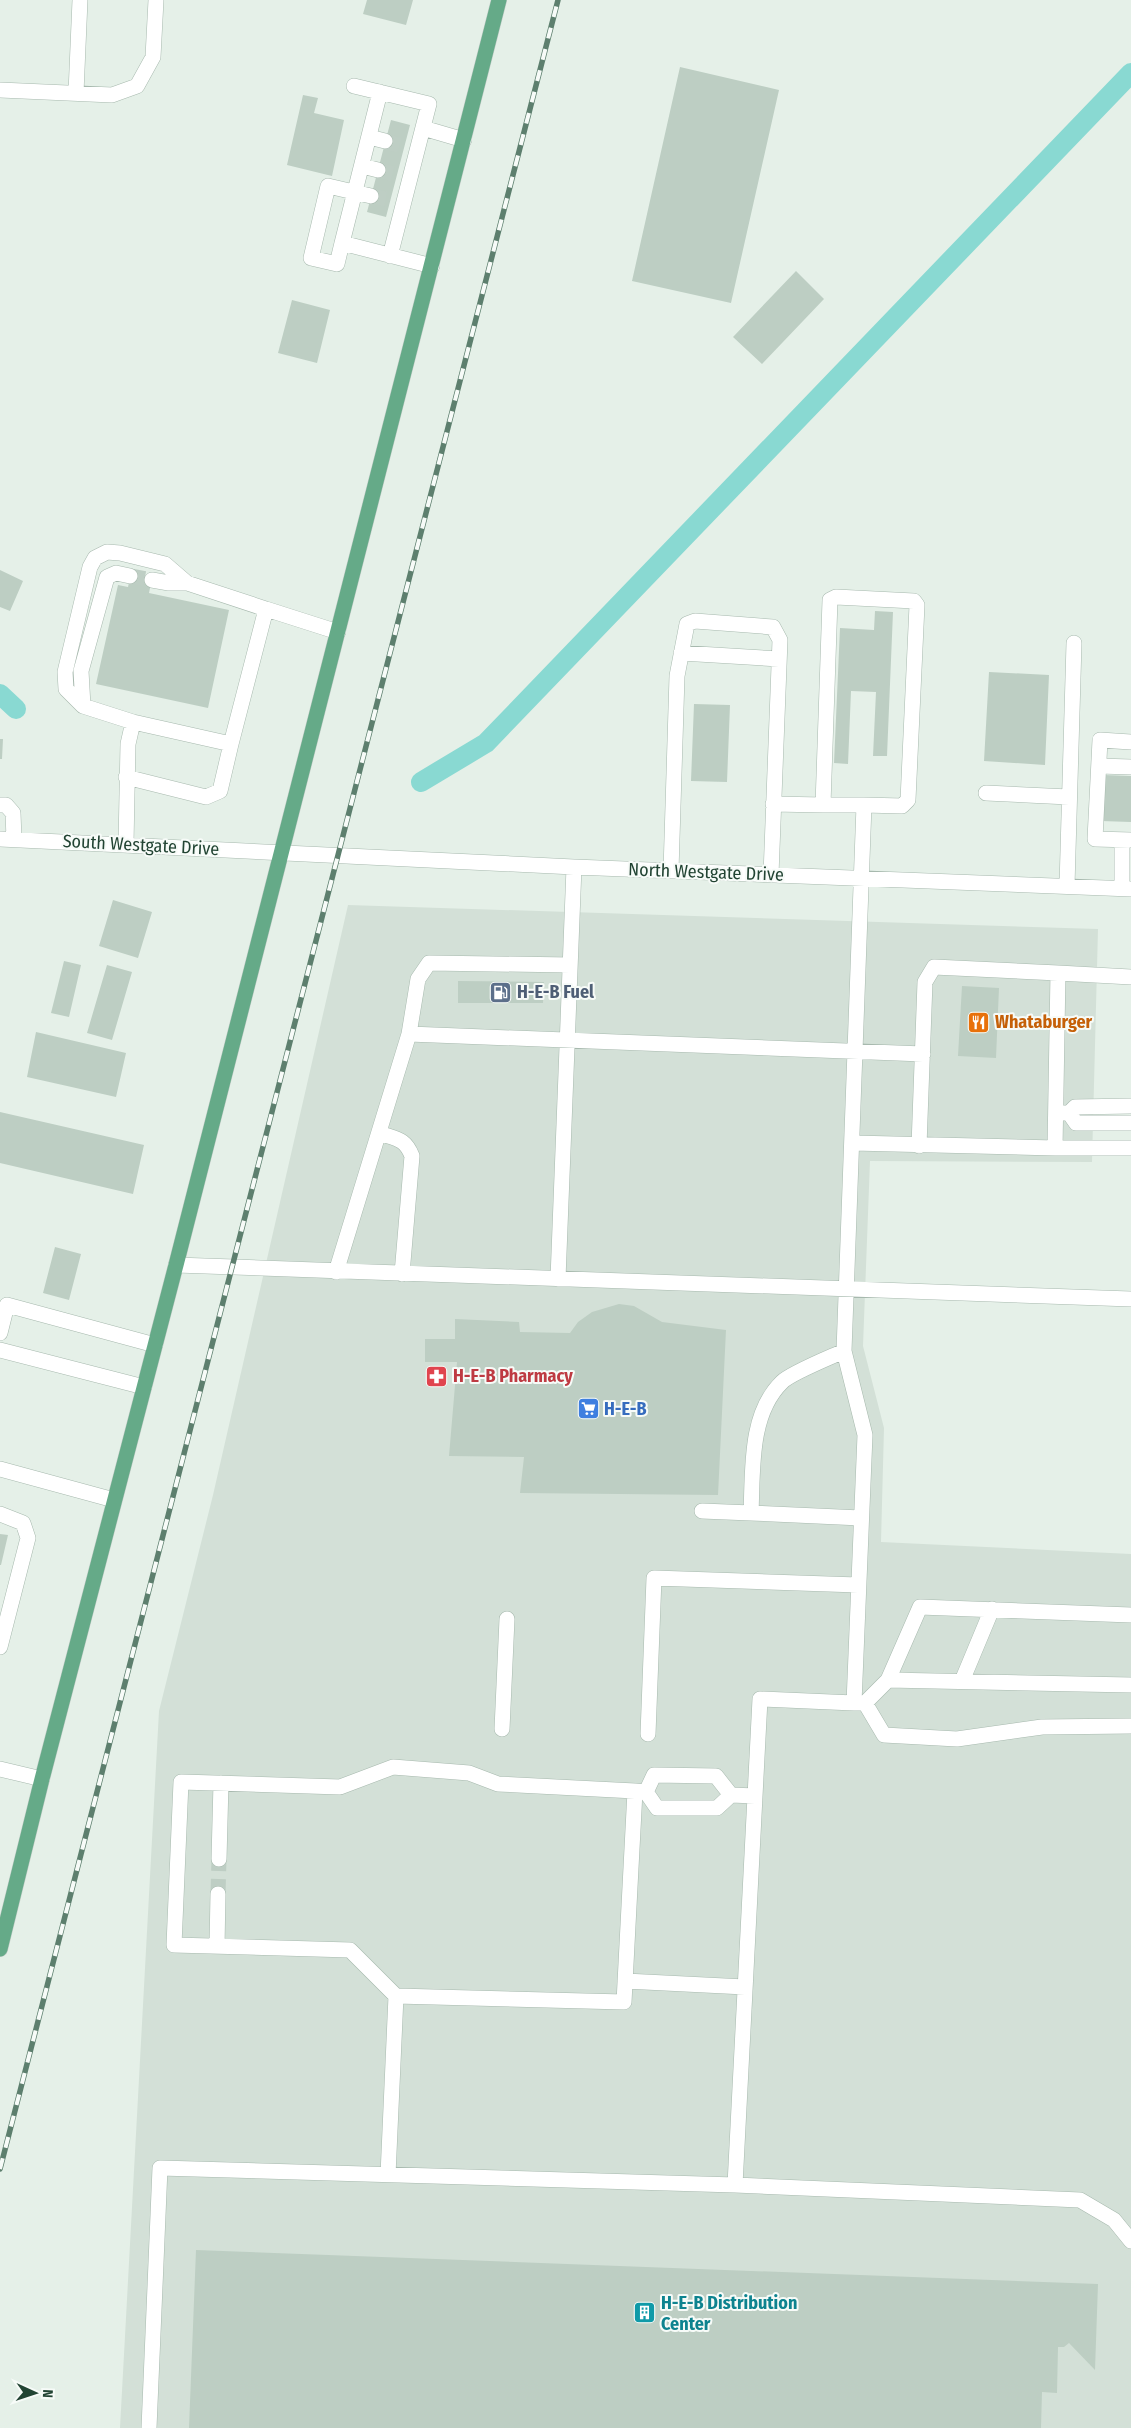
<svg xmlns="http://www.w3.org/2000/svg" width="1131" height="2428" viewBox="0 0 1131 2428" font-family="'Fira Sans Condensed',sans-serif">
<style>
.built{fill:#d3e0d7}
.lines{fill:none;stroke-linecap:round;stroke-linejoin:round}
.canal{stroke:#89d9d2;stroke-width:20}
.building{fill:#bdcec3}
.minor-tunnel{stroke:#becec4;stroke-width:15;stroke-dasharray:15 8;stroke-linecap:butt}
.minor-casing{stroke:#a7b9ae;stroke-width:16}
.major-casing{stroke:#c1cbc6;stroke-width:16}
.minor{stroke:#fff;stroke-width:15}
.major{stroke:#65aa88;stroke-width:15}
.rail-casing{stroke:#5d7f6e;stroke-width:5.5}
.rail{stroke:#f7fbf8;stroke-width:4;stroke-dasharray:11;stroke-linecap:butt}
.labels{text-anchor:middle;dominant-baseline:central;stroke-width:4;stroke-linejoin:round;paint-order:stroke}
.street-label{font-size:18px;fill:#243;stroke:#f7fbf8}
.service-label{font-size:18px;font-weight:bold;fill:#4e5e75;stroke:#f7fbf8;text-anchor:start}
.food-label{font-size:18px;font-weight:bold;fill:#c56008;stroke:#f7fbf8;text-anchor:start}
.health-label{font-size:18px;font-weight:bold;fill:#be3a42;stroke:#f7fbf8;text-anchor:start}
.shop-label{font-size:18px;font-weight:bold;fill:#366cbe;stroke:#f7fbf8;text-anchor:start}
.culture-label{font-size:18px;font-weight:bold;fill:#0d838f;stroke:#f7fbf8;text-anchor:start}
</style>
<rect width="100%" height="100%" fill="#e5f0e8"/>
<path class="built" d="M348 905 1098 929 1092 1162 870 1161 863 1346 884 1428 881 1542 1131 1554V2428H120L159 1711 213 1495Z"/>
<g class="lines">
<path class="canal" d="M0 694 16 709
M421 782 486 743 1131 73"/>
</g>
<path class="building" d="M367 0H413L406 25 363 14Z
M680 67 779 90 731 303 632 281Z
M303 95 318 98 314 113 344 120 332 176 287 165Z
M391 120 410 125 386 217 367 212Z
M796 271 824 299 762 364 733 337Z
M292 300 330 310 317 363 278 353Z
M0 570 23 581 10 611 0 607Z
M131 573 152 578 149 593 229 610 208 708 96 684 118 585 128 587Z
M875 611 893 612 887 756H873L876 692 851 691 848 764 834 763 840 628 874 630Z
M989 672 1049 675 1045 765 984 761Z
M694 704 730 705 727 782 691 781Z
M0 739H3L2 759H0Z
M1103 775 1131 776V822L1101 821Z
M113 900 152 912 138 958 99 946Z
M64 961 81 965 69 1017 51 1013Z
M107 965 132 972 112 1040 87 1033Z
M458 981 544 982 543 1003H458Z
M962 986 999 988 996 1058 958 1056Z
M36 1032 126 1053 116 1097 27 1077Z
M0 1112 144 1145 133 1194 0 1163Z
M55 1247 81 1254 69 1300 43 1293Z
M619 1304 634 1306 662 1322 726 1330 718 1495 520 1493 524 1457 449 1456 457 1362H425V1339H455V1319L519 1322 520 1332 570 1333 578 1322 592 1312Z
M0 1534 8 1535 1 1565H0Z
M196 2250 1098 2284 1095 2370 1069 2343 1064 2347H1058L1057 2393 1042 2392 1041 2428H189Z"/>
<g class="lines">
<path class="minor-tunnel" d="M385 141 404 147
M378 170 397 175
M371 196 391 200
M130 576 152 580
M218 1894 219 1859"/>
<defs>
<path id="minor" d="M354 86 429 104 390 256
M0 90 112 95 137 86 153 57 156 0
M380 92 342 243 432 266
M76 93 80 0
M423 128 464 140
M369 137 385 141
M362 166 378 170
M342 243 337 264 311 258 328 186 371 196
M152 580 169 583H187
M681 653 779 659
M83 706 81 671 107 577 116 573 130 576
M133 722 83 706 66 689 65 672 90 567 95 558 107 552 120 553 165 564 187 583 266 609
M1131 742 1100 740 1095 839 1131 840
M1099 766 1131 767
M126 777 206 797 220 791 231 744
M986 793 1069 797
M773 804 823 805
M0 805H6L13 813 14 839
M864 805H823L830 600 836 597 914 601 917 605 908 800 902 806 864 805 844 1351 865 1435 854 1703H865L888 1680 1131 1685
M0 839 574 867 1131 889
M126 844 128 744 133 722 231 744 266 609 338 632
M671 871 677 676 687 624 695 621 773 627 780 640 771 875
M1067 886 1074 643
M1122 888V840
M1058 973 1131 977
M409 1034 923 1054
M1056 1113H1069L1076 1123H1131
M1069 1113 1075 1107 1131 1106
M379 1133C396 1139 405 1138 412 1156L402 1274
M853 1143 1055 1148 1058 973 934 967 925 982 919 1146
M1055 1148H1131
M176 1265 1131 1299
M336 1272 409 1034 418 979 429 963 570 965
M558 1279 574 867
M0 1333 7 1305 155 1345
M0 1350 144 1387
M844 1351C831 1357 791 1373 782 1382 749 1414 753 1470 751 1513L861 1518
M0 1469 114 1500
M702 1511 751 1513
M0 1514 23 1523 28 1538 0 1647
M888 1680 920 1607 1131 1615
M962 1681 992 1609
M865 1703 884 1735 957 1739 1042 1727 1131 1726
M502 1729 507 1619
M648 1734 654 1578 858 1585
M0 1769 42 1779
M635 1791 624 2002 396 1996 350 1950 174 1945 181 1782 340 1787 393 1767 469 1773 498 1784 635 1791 646 1792
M646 1792 657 1808H717L731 1795 755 1796
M646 1792 654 1775 716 1776 731 1795
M219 1859 221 1783
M217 1946 218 1894
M625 1981 745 1987
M388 2175 396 1996
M735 2185 760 1699 854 1703
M149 2428 160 2168 735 2185 1080 2200 1114 2220 1131 2241"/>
<path id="major" d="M0 1949 42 1779 176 1265 499 0"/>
</defs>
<use href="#minor" class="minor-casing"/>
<use href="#major" class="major-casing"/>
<use href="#minor" class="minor"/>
<use href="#major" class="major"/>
<defs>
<path id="rail" d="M0 2169 558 0"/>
</defs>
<use href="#rail" class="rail-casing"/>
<use href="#rail" class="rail"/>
</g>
<defs>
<symbol id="fuel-square" viewBox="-11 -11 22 22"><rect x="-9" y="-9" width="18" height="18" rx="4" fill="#5c6f8a" stroke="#f7fbf8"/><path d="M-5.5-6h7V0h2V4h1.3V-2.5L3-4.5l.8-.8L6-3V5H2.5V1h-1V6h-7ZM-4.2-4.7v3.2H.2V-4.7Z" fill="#fff"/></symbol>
<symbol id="restaurant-square" viewBox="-11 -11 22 22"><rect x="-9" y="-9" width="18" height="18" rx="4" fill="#e8710a" stroke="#f7fbf8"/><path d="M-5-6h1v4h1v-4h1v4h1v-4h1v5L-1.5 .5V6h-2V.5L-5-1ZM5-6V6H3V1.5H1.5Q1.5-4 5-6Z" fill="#fff"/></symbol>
<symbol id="pharmacy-square" viewBox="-11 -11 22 22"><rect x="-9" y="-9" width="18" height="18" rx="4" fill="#e0444e" stroke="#f7fbf8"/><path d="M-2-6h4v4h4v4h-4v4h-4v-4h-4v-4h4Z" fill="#fff"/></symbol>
<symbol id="supermarket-square" viewBox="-11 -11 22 22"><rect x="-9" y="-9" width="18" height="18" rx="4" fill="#3f7fe0" stroke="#f7fbf8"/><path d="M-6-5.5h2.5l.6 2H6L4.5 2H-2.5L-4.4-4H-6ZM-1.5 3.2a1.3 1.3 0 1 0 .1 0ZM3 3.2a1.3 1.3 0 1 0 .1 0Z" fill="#fff"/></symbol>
<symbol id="building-square" viewBox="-11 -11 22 22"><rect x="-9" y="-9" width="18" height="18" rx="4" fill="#0f9aa8" stroke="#f7fbf8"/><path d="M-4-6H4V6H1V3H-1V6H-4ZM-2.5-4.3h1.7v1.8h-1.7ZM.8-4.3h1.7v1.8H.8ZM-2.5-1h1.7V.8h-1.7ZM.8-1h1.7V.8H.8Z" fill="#fff"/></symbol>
</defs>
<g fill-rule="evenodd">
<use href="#fuel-square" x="488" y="980" width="25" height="25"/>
<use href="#restaurant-square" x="966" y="1010" width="25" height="25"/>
<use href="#pharmacy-square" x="424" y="1364" width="25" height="25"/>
<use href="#supermarket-square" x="576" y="1396" width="25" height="25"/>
<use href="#building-square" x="632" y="2300" width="25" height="25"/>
</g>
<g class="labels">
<g class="street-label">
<text transform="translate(141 845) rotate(3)">South Westgate Drive</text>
<text transform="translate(706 872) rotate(2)">North Westgate Drive</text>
</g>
<g class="service-label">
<text x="517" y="992">H-E-B Fuel</text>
</g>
<g class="food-label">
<text x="995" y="1022">Whataburger</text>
</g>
<g class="health-label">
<text x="453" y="1376">H-E-B Pharmacy</text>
</g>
<g class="shop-label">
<text x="604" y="1409">H-E-B</text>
</g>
<g class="culture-label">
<text x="661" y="2303">H-E-B Distribution<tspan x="661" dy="21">Center</tspan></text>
</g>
</g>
<g transform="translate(35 2393) rotate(93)" stroke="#f7fbf8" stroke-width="4" paint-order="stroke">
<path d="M0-4L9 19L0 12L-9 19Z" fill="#224433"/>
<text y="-8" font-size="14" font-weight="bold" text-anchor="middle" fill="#224433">N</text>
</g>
</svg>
